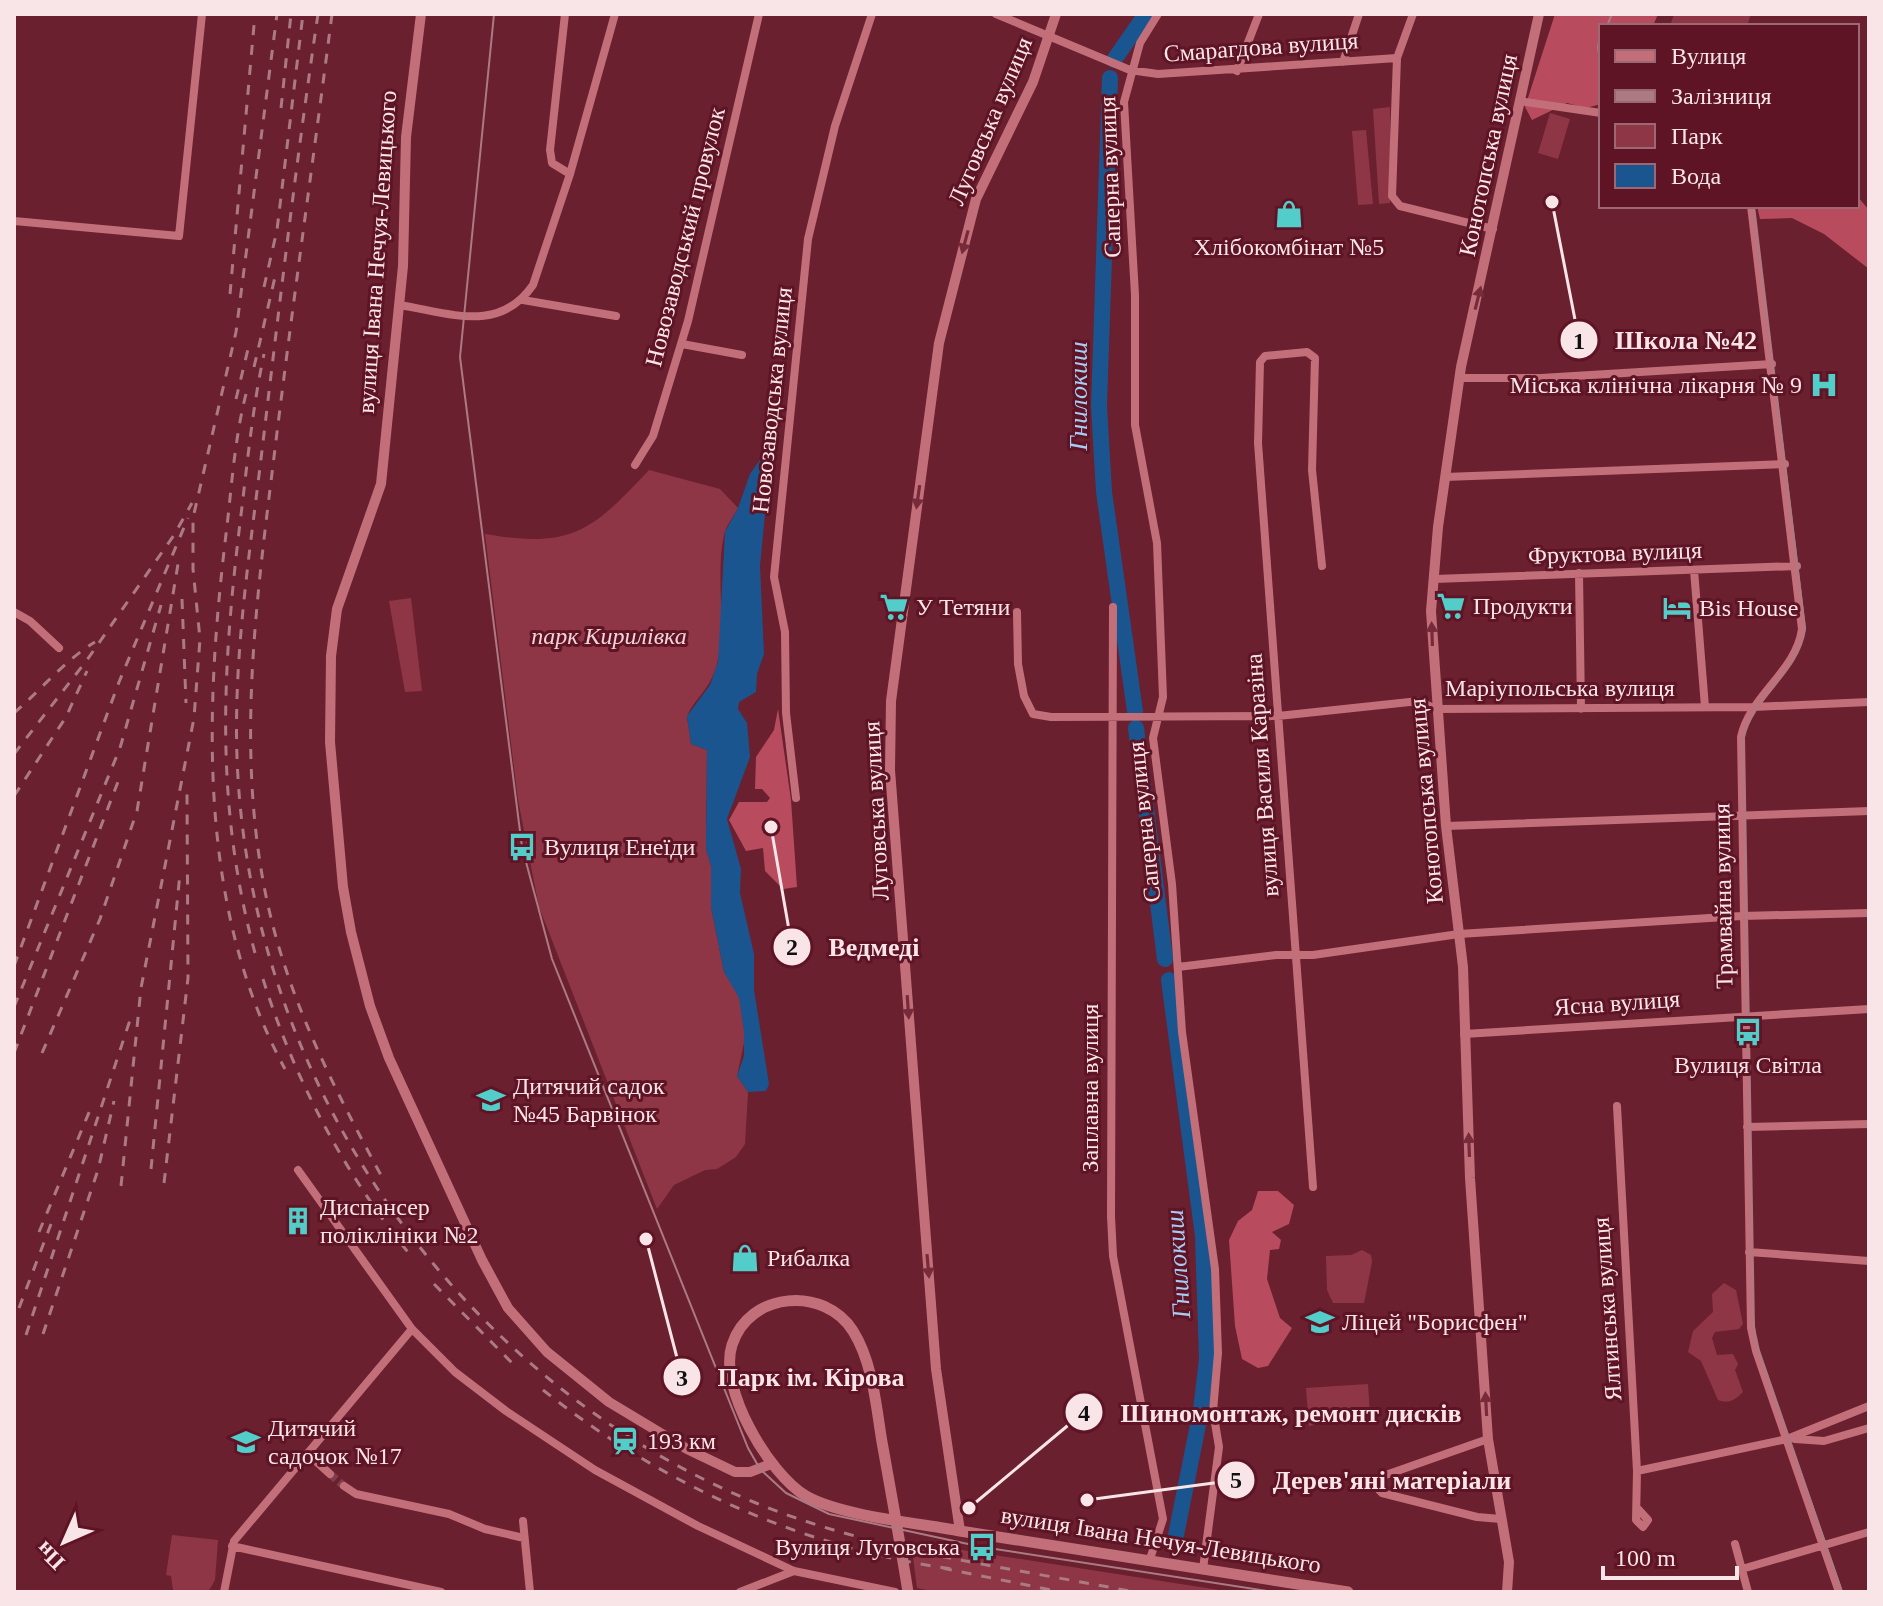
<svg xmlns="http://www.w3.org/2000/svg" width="1883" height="1606" viewBox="0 0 1883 1606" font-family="Georgia,serif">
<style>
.green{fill:#8f3646}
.forest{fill:#b84b5e}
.water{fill:#1b558f}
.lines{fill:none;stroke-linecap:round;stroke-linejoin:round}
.river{stroke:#1b558f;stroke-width:16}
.minor-tunnel{stroke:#7f3e4b;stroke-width:8;stroke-dasharray:8 4;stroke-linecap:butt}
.minor{stroke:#c26f7a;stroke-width:8}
.tertiary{stroke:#c26f7a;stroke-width:10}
.secondary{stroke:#c26f7a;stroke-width:11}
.tram{stroke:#ab7a83;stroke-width:2}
.rail{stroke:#ab7a83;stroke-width:3;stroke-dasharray:10 10;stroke-linecap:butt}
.oneway{fill:#772b3a}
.labels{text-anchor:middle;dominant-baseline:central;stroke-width:6;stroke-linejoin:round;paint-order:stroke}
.street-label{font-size:24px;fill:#f9e5e7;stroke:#5e1425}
.poi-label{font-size:24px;fill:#f9e5e7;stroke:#5e1425;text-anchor:start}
.park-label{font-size:24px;font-style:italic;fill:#f2d3d6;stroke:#5e1425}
.water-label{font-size:26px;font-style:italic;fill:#a8cbf4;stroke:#5e1425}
.leader{fill:none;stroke:#f9e5e7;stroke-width:3}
.callout-dot{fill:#f9e5e7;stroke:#5e1425;stroke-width:3}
.mark-label{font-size:24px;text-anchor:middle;font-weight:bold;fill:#111}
.callout-label{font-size:26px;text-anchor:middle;font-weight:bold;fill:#f9e5e7;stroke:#5e1425;stroke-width:6;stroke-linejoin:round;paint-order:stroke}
</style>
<rect width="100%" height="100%" fill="#6a202f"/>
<path class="green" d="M1674 14H1751L1747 26H1670Z
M1390 107V203L1379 204 1373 109Z
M1550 113 1570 119 1558 159 1538 153Z
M1366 130 1373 204 1358 205 1352 131Z
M649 470 720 489 738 508C733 517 726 526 724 535 715 575 727 623 717 664 710 691 693 699 687 717L691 744 707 750 706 849 711 866V907L724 972 740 998 745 1038 737 1076 748 1092 745 1144 736 1157 717 1169 705 1170 674 1185 657 1209 539 907 518 800 485 534C572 549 592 531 649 470Z
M411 598 422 691 405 692 389 601Z
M1362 1250 1371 1255 1372 1262 1364 1303H1333L1327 1290 1326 1256 1351 1255Z
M1724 1283 1736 1290 1743 1324 1739 1329 1715 1332 1712 1338 1717 1355 1733 1354 1738 1364 1735 1370 1743 1392C1735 1400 1729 1404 1718 1400L1701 1361 1688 1352 1693 1331 1713 1312 1712 1294Z
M1368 1384 1370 1415 1309 1426 1306 1388Z
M172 1535 218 1540 215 1580 208 1592 173 1590 171 1576 166 1575Z
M911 1542 1232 1592H936L917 1588Z"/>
<path class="forest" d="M1555 14H1658L1653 26H1601V104L1586 108 1567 103 1532 120 1525 107Z
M1857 196 1869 210V269L1824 234 1792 218 1760 219 1757 206H1857Z
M778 709 791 800 797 887 783 889 765 871 763 848 746 851 729 820 739 802H767L770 798 762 789H755L756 757 774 730Z
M1258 1191H1278L1294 1205 1289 1224 1272 1232 1281 1240 1279 1249 1270 1250 1267 1279 1280 1318 1292 1328 1268 1366 1258 1368 1242 1359 1235 1326 1229 1240 1238 1221 1252 1210Z"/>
<path class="water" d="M766 451 769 473 760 566 764 654 757 674 756 692 739 702 738 709 747 723 750 757 727 819 741 869 740 893 754 954V990L769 1084 766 1091 748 1092 737 1076 744 1056V1032L739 998 724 972 711 907V866L706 849 707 750 691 744 687 716 710 685 718 662 725 532 738 508 750 474Z"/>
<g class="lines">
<path class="river" d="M1114 60 1146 14
M1110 78 1099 406 1104 492 1135 711
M1136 728 1165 959
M1169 980 1203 1236 1207 1359 1201 1410 1174 1545"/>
<path class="minor-tunnel" d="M330 1474 344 1486"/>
<path class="minor" d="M565 14 550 150 552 163 570 174
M996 14 1130 70 1158 74 1397 58
M1158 14 1140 43 1124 102 1135 295V425L1157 543 1163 697 1153 738 1172 884 1182 1032 1215 1269 1218 1353 1213 1411 1219 1447 1203 1569
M1413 14 1397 58 1392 196 1400 206 1493 229
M1343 62 1359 14
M1237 71 1259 14
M1519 101 1601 113
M1751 206 1802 629C1796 672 1750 695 1741 737L1751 1328 1756 1351 1839 1592
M14 221 179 236 202 14
M523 300 616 316
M399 305C450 313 499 334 533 285L570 174 615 14
M682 344 742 355
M1460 378H1541L1772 364
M635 465 653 436 688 321 759 14
M1445 477 1785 464
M1694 570 1705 707
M1579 573 1581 709
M1434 579 1797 566
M1113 607 1111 1216 1113 1256 1163 1519 1149 1562
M14 612 30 621 59 648
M1017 612 1018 664 1024 696 1033 714 1051 717 1278 716 1419 701 1436 709 1754 707 1869 702
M796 798 786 713 785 632 774 577 808 239 835 126 872 14
M1446 826 1869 811
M1178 967 1276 955H1313L1459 934 1741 916 1869 913
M1464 1034 1869 1009
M1617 1106 1637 1471 1636 1520 1643 1527 1648 1520 1638 1509
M1747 1127 1869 1124
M298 1170 412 1329 455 1372 506 1411 595 1470 698 1526 794 1571 895 1592
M1313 1187 1258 443 1260 362 1265 356 1307 352 1315 358 1312 470 1322 566
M1749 1252 1869 1261
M1488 1439 1380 1477 1376 1487 1382 1493 1477 1517 1501 1519
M1795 1439 1824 1441 1869 1428
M309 1455 330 1474
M1637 1471 1787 1439 1869 1406
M344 1486 356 1494 449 1514 485 1529 524 1538
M523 1521 530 1592
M1735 1544 1748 1592
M232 1546 441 1592
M1742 1569 1869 1532
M224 1592 234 1541 412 1329
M740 1592 794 1571"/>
<path class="tertiary" d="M421 14 406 137 403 266 381 484 337 609 331 656 330 742 343 887 351 932 370 1006 389 1058 482 1260 508 1308 547 1352 609 1402 687 1449 735 1472H750L771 1464
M960 1531 936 1369 890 770 891 701 939 343 976 199 1033 82 1056 14
M1507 1592 1509 1562 1488 1439 1470 1178 1463 967 1446 826 1431 611 1438 527 1461 367 1539 14"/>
<path class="secondary" d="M908 1592C900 1542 891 1492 882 1442 876 1406 873 1363 853 1331 825 1286 749 1291 732 1345 718 1388 769 1474 806 1496 841 1516 918 1523 960 1531L1348 1592"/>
<path class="tram" d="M494 14 460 357 522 847 552 959 748 1448 760 1469 786 1493 829 1514 982 1547 1274 1592
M1607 26 1612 14
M1601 30 1598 47 1601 69
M1753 206 1805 628C1798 672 1751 696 1743 739L1753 1317 1756 1343 1842 1592"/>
<path class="rail" d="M318 14C297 156 280 300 263 442 250 554 231 666 238 778 257 1093 464 1383 756 1503 876 1552 1008 1567 1134 1592
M332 14C313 162 292 309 274 457 256 603 236 750 266 896 287 998 334 1088 383 1179
M281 108 291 14
M264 287 277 230 303 14
M230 294 255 14
M254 367 275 277
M246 394C235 437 232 482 227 526 205 705 196 905 285 1069
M236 399 248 349
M182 599 186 703
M14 713C41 690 65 660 95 642
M14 754 87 660 174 535 192 503
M14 796 66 717 87 671
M255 953C215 806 222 672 240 523 247 467 252 410 264 354
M14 966 119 682 188 518
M263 979C295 1081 344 1173 411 1256
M14 1007 120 748 161 605
M14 1053 121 774
M42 1053 100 919 137 811 179 558
M151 1169 180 873
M164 1183 188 978 187 793
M121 1186 141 988 194 718 200 639 193 569V518L236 332 277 14
M39 1232 90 1110
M434 1284 518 1369
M19 1308 51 1224
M43 1334 98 1170 114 1101
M26 1335 130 1020
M543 1390C661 1484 802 1548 952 1569
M942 1568 1061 1592"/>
</g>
<defs><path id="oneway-solid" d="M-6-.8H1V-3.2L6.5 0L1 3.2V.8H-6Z" transform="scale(2)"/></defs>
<g class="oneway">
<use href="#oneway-solid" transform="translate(965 242) rotate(105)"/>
<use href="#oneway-solid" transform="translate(1478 298) rotate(-76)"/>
<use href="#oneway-solid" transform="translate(918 497) rotate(98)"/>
<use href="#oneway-solid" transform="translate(1432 634) rotate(-92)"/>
<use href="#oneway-solid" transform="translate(908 1007) rotate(86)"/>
<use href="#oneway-solid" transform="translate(1469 1145) rotate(-92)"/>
<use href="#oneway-solid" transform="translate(928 1266) rotate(85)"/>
<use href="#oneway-solid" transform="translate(1486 1404) rotate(-93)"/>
</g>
<defs>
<symbol id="shop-bare" viewBox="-9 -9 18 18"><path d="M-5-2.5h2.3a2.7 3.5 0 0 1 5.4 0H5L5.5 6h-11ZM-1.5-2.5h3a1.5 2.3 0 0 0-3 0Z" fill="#53cdc9" stroke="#5e1425" stroke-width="2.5" paint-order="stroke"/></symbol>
<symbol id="hospital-bare" viewBox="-9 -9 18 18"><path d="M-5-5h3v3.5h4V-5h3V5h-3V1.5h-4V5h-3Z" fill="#53cdc9" stroke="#5e1425" stroke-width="2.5" paint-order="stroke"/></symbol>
<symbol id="supermarket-bare" viewBox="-9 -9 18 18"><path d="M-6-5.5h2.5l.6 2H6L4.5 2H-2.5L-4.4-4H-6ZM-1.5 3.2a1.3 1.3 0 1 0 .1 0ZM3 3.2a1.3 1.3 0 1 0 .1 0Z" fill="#53cdc9" stroke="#5e1425" stroke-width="2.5" paint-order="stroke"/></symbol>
<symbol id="hotel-bare" viewBox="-9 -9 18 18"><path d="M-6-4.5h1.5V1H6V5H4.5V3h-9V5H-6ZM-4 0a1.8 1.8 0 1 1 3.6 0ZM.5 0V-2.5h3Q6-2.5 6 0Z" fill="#53cdc9" stroke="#5e1425" stroke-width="2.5" paint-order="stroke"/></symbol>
<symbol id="bus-bare" viewBox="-9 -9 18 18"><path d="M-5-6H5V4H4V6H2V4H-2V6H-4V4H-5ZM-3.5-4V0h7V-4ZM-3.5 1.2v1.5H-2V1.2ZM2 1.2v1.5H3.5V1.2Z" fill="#53cdc9" stroke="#5e1425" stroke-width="2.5" paint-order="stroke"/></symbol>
<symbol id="school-bare" viewBox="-9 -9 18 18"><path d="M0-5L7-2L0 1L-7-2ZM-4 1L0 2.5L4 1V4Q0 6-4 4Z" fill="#53cdc9" stroke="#5e1425" stroke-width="2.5" paint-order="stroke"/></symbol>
<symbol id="building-bare" viewBox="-9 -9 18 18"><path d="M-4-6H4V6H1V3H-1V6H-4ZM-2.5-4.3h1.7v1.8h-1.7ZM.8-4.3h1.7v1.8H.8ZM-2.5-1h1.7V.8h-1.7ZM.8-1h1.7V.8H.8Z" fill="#53cdc9" stroke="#5e1425" stroke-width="2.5" paint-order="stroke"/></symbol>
<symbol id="station-bare" viewBox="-9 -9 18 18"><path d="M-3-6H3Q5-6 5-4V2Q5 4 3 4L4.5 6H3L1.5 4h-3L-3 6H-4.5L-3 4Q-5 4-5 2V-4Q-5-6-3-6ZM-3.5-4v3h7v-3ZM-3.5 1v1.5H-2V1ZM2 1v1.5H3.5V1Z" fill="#53cdc9" stroke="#5e1425" stroke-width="2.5" paint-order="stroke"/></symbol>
</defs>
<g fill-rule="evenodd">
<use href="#shop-bare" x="1269" y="194" width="40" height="40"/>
<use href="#hospital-bare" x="1804" y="365" width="40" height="40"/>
<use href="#supermarket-bare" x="1431" y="586" width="40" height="40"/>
<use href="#supermarket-bare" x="874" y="587" width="40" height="40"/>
<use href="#hotel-bare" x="1657" y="588" width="40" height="40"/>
<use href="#bus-bare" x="502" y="827" width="40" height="40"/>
<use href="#bus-bare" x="1728" y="1012" width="40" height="40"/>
<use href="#school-bare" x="471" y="1080" width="40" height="40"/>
<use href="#building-bare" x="278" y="1201" width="40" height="40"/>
<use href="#shop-bare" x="725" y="1238" width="40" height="40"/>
<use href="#school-bare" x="1300" y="1302" width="40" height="40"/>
<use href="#station-bare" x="605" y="1421" width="40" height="40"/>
<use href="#school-bare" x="226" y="1422" width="40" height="40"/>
<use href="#bus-bare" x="962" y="1527" width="40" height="40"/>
</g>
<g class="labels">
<g class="street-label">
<text transform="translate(1261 47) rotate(-4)">Смарагдова вулиця</text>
<text transform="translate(990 121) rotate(-67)">Луговська вулиця</text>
<text transform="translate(1488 155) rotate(-78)">Конотопська вулиця</text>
<text transform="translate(1110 177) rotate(-92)">Саперна вулиця</text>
<text transform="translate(685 237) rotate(-76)">Новозаводський провулок</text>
<text transform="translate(377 252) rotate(-86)">вулиця Івана Нечуя-Левицького</text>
<text transform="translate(772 400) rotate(-84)">Новозаводська вулиця</text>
<text transform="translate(1615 553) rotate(-2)">Фруктова вулиця</text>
<text x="1560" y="688">Маріупольська вулиця</text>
<text transform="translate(1262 775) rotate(-94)">вулиця Василя Каразіна</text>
<text transform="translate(1426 801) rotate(-95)">Конотопська вулиця</text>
<text transform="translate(876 811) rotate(-93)">Луговська вулиця</text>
<text transform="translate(1144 822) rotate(-96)">Саперна вулиця</text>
<text transform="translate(1723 896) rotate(-91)">Трамвайна вулиця</text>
<text transform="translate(1617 1003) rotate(-4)">Ясна вулиця</text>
<text transform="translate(1090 1088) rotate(-90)">Заплавна вулиця</text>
<text transform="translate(1607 1309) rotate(-94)">Ялтинська вулиця</text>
<text transform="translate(1161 1540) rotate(9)">вулиця Івана Нечуя-Левицького</text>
</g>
<g class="poi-label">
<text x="1289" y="247" text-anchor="middle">Хлібокомбінат №5</text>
<text x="1802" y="385" text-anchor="end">Міська клінічна лікарня № 9</text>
<text x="1473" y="606">Продукти</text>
<text x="916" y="607">У Тетяни</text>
<text x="1699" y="608">Bis House</text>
<text x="544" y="847">Вулиця Енеїди</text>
<text x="1748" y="1065" text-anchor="middle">Вулиця Світла</text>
<text x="513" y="1086">Дитячий садок<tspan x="513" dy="28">№45 Барвінок</tspan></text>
<text x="320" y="1207">Диспансер<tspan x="320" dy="28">поліклініки №2</tspan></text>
<text x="767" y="1258">Рибалка</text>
<text x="1342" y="1322">Ліцей "Борисфен"</text>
<text x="268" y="1428">Дитячий<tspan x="268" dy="28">садочок №17</tspan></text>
<text x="647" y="1441">193 км</text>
<text x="960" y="1547" text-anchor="end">Вулиця Луговська</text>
</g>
<g class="park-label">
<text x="609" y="636">парк Кирилівка</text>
</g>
<g class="water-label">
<text transform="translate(1078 396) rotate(-90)">Гнилокиш</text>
<text transform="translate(1178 1264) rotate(-94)">Гнилокиш</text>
</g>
</g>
<path class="leader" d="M1552 202L1579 340M771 827L792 947M646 1239L682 1377M969 1508L1084 1412M1087 1500L1236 1480"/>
<g class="callout-dot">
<circle cx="1552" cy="202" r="8"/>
<circle cx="771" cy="827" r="8"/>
<circle cx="646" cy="1239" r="8"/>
<circle cx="969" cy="1508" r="8"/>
<circle cx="1087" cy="1500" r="8"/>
<circle cx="1579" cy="340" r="20"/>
<circle cx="792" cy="947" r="20"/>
<circle cx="682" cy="1377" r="20"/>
<circle cx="1084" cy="1412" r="20"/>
<circle cx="1236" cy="1480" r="20"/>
</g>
<g class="mark-label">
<text x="1579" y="349">1</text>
<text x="792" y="955">2</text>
<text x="682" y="1386">3</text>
<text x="1084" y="1421">4</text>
<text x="1236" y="1488">5</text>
</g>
<g class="callout-label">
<text x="1686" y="349">Школа №42</text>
<text x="874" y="956">Ведмеді</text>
<text x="811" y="1386">Парк ім. Кірова</text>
<text x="1291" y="1422">Шиномонтаж, ремонт дисків</text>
<text x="1392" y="1489">Дерев'янi матерiали</text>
</g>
<rect width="1883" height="1606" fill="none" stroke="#f9e5e7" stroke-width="32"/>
<rect x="1599" y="24" width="260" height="184" fill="#5e1425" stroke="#9c6873" stroke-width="2"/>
<rect x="1615" y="50" width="40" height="12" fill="#c26f7a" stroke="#9c6873" stroke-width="2"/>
<text x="1671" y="64" font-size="24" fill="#f9e5e7">Вулиця</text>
<rect x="1615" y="90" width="40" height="12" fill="#ab7a83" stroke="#9c6873" stroke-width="2"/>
<text x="1671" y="104" font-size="24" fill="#f9e5e7">Залізниця</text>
<rect x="1615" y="124" width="40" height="24" fill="#8f3646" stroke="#9c6873" stroke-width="2"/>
<text x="1671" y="144" font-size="24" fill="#f9e5e7">Парк</text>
<rect x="1615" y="164" width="40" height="24" fill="#1b558f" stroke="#9c6873" stroke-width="2"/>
<text x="1671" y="184" font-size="24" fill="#f9e5e7">Вода</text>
<g transform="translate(64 1542) rotate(225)" stroke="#5e1425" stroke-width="6" paint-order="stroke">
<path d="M0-6L14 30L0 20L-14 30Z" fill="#f9e5e7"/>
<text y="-12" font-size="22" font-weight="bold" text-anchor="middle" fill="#f9e5e7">Пн</text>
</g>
<path d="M1603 1566v12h134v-12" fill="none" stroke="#f9e5e7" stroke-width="4"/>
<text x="1615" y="1566" font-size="24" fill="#f9e5e7" stroke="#5e1425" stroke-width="6" paint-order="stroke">100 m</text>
</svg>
